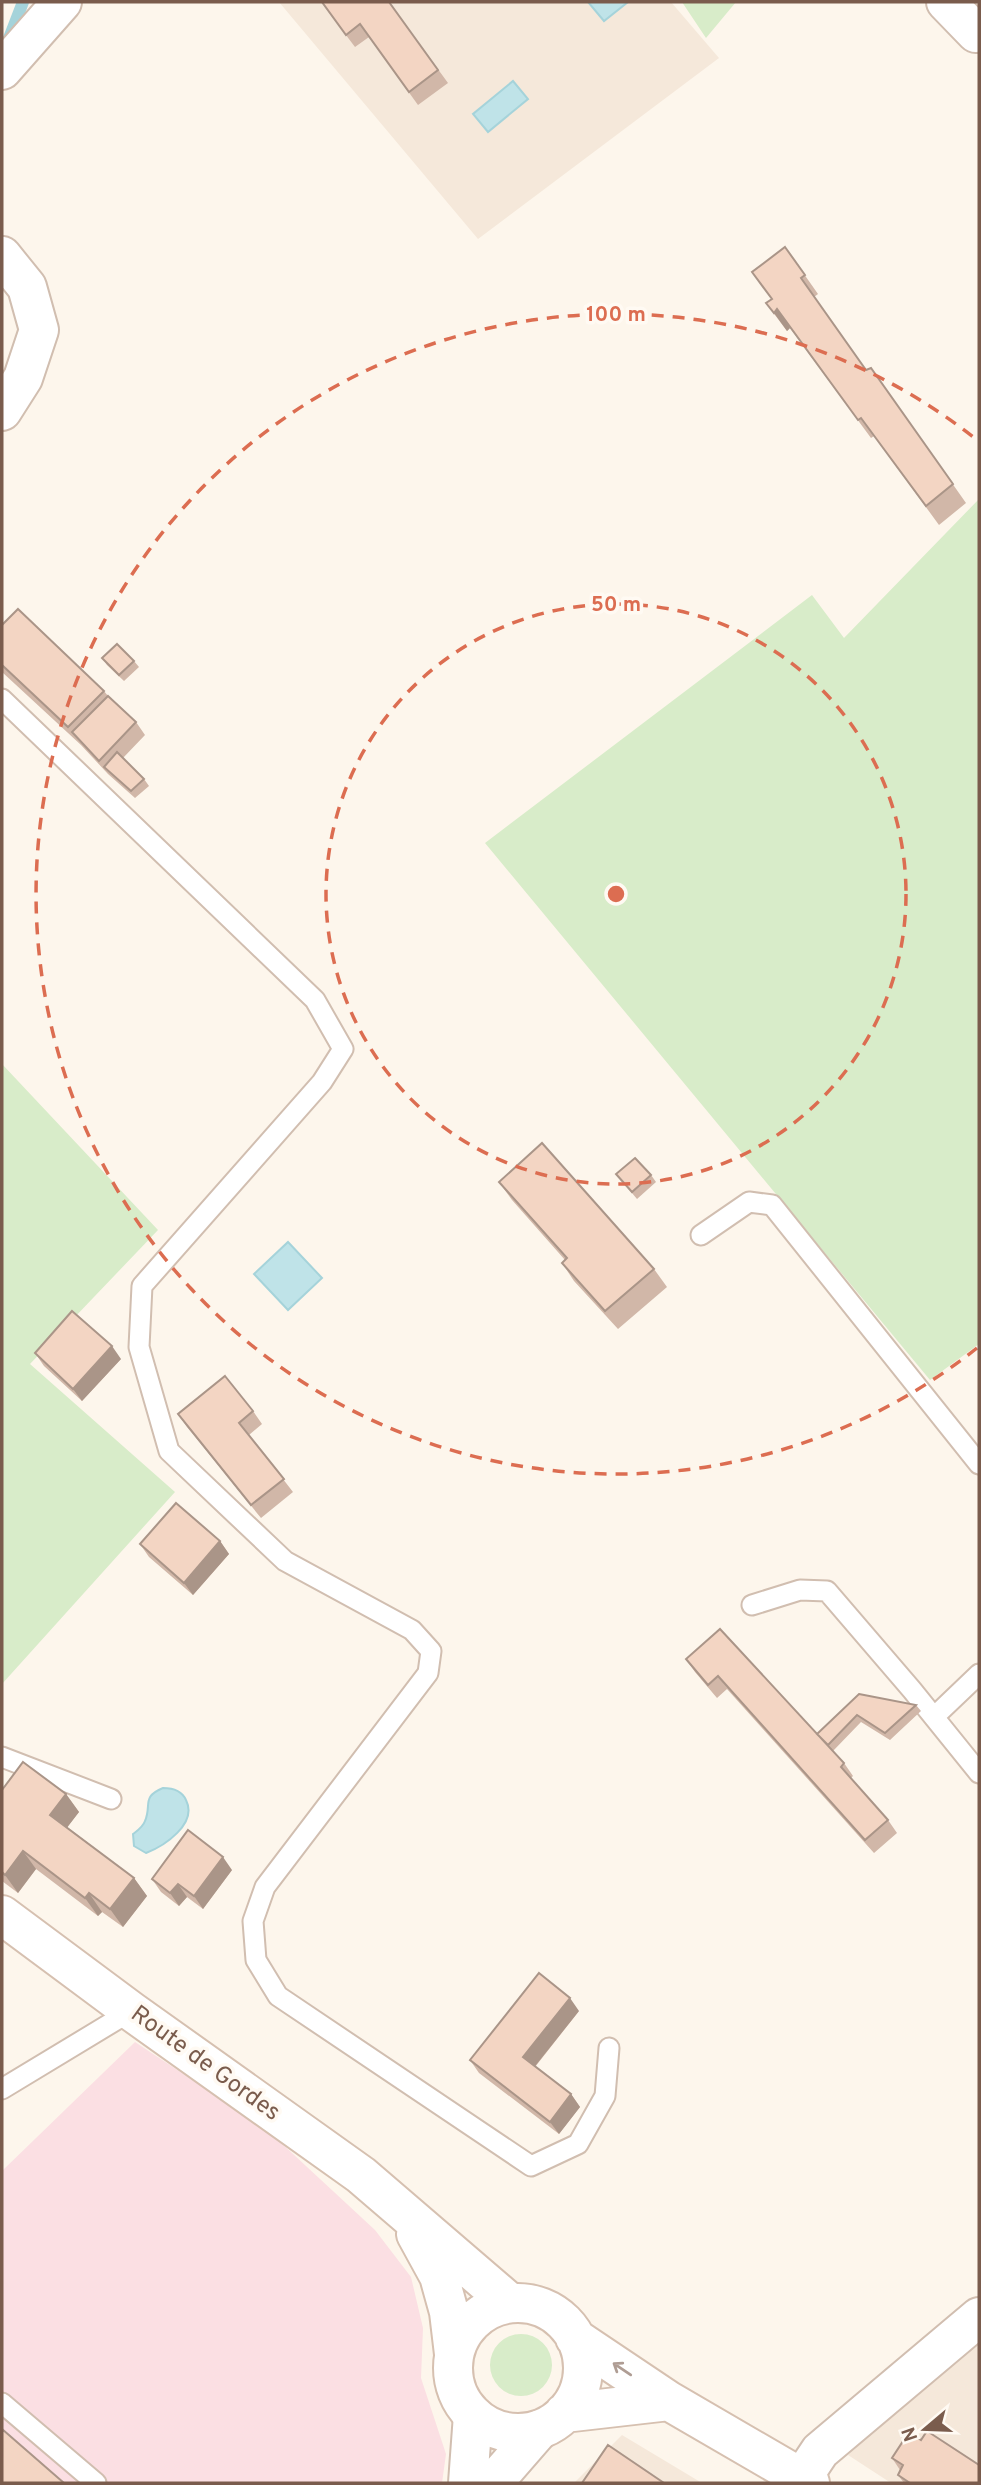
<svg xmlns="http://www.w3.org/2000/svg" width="981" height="2485" viewBox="0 0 981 2485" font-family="Overpass,sans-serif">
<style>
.residential{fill:#f5e8da}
.medical{fill:#fbdfe3}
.green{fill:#d8ecc9}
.water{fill:#bfe3e8;stroke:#a5d3da;stroke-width:2}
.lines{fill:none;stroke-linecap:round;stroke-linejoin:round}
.stream{stroke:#a5d3da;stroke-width:12}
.lane-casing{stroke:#d1beb0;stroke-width:23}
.street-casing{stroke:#d1beb0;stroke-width:42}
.secondary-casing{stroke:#d6c0b0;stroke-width:42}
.lane{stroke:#fff;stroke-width:19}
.street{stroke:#fff;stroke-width:38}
.secondary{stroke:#fff;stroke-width:38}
.wall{fill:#d1b7a8}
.shaded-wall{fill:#aa9588}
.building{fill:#f3d5c3;stroke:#aa9588;stroke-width:2}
.oneway{stroke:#af9d94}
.ring{fill:none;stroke:#dc6d51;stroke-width:3.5;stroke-dasharray:12 9}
.labels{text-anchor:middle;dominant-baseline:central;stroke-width:7;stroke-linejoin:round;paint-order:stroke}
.street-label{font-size:24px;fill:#7a5c4d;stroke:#fffaf3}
.centre{fill:#dc6d51;stroke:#fffaf3;stroke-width:3.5}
.ring-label{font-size:21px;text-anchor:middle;font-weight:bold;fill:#dc6d51;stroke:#fffaf3;stroke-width:7;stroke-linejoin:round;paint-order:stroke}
</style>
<rect width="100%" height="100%" fill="#fdf6ec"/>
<path class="residential" d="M279 2H671L719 58 478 239Z
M979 2335V2483H891L848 2455Z
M622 2435 702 2483H574Z"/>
<path class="medical" d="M135 2042 265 2128 375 2230 411 2277 423 2328 421 2378 446 2454 442 2483H2V2171Z"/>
<path class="green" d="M682 2H736L706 38Z
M979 499V1344L930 1380 485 843 812 595 844 638Z
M2 1064 158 1230 30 1364 175 1492 2 1684Z
M490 2365a31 31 0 1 1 62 0a31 31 0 1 1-62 0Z"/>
<path class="water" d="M588 2H628L604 21Z
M513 81 528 99 488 132 473 114Z
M288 1242 322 1278 288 1310 254 1274Z
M163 1788C173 1788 182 1791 186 1800 198 1824 164 1846 146 1853L134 1846 133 1834C137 1831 143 1827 145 1821 152 1805 141 1797 163 1788Z"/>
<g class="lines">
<path class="stream" d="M8 41 23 2"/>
<defs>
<path id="lane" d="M2 699 315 1000 343 1049 322 1082 142 1286 139 1347 169 1451 285 1561 412 1630 431 1651 428 1673 265 1887 253 1921 256 1960 278 1996 531 2166 578 2144 605 2096 609 2048
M701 1235 749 1202 772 1205 979 1464
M752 1605 800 1590 827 1591 912 1690 979 1773
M934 1717 979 1674
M2 1757 111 1799
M2 2089 131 2011
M2 2403 96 2483"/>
<path id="street" d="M946 2 976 33
M2 70 62 2
M2 256 27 287 39 330 23 378 2 411
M802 2478 820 2451 979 2317
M468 2483 473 2415
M493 2483 539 2430"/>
<path id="secondary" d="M2 1915 131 2011 361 2175 510 2303
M416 2234 439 2276 449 2312 454 2354
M453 2368a65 65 0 1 1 130 0a65 65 0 1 1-130 0Z
M575 2338 669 2401 810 2483
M564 2413 669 2401"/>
</defs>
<use href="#lane" class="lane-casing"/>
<use href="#street" class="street-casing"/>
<use href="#secondary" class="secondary-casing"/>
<use href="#lane" class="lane"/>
<use href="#street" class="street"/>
<use href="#secondary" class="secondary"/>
</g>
<path class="wall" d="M321 2H389L448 83 418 105 369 37 355 47Z
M785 247 818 294 814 297 866 370 871 368 966 503 939 525 874 436 871 438 790 328 787 331 766 303 772 299 752 272Z
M2 625 104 691 108 696 136 722 145 735 123 758 144 779 149 786 135 798 108 774 81 745 2 672Z
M102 658 134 661 139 667 124 681 107 665Z
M616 1174 651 1175 656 1182 637 1199Z
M499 1182 654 1269 667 1287 618 1329 574 1281 562 1263 565 1260 512 1200Z
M35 1353 121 1359 82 1401 44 1366Z
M253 1411 262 1424 249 1435 293 1492 261 1518 187 1427 178 1414Z
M220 1541 229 1554 193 1595 149 1557 140 1544Z
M720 1629 817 1734 859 1694 916 1705 921 1711 890 1740 861 1722 833 1751 844 1763 853 1776 851 1778 888 1820 897 1833 874 1853 727 1689 717 1698 695 1672 686 1659Z
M2 1790 66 1794 79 1812 67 1827 134 1878 147 1896 123 1927 102 1912 98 1916 36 1869 18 1893 2 1881Z
M232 1870 203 1909 187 1897 179 1906 161 1892 152 1879Z
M579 2011 535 2067 571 2094 580 2107 559 2134 479 2073 470 2060Z
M921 2440 979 2483H904L898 2475 900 2470 892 2458Z"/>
<path class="shaded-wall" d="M777 309 790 328 787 331 774 313Z
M112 1346 121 1359 82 1401 73 1389Z
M220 1541 229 1554 193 1595 184 1583Z
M66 1794 79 1812 63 1833 50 1815Z
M23 1851 36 1869 18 1893 5 1875Z
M223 1857 232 1870 203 1909 194 1896Z
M134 1878 147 1896 123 1927 110 1909Z
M178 1884 187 1897 179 1906 170 1893Z
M89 1893 102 1912 98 1916 85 1898Z
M570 1998 579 2011 532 2070 523 2057Z
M571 2094 580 2107 559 2134 550 2122Z"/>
<path class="building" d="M322 2H389L438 70 409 92 360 24 346 35Z
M785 247 805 275 801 278 866 370 871 368 953 484 926 506 861 418 858 420 777 309 774 313 766 303 772 299 752 272Z
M18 609 104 691 68 727 2 665V625Z
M117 644 134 661 119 675 102 658Z
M108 696 136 722 99 761 72 732Z
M117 752 144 779 131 791 104 767Z
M542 1143 654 1269 605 1311 562 1263 567 1258 499 1182Z
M635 1158 651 1175 632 1192 616 1174Z
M72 1311 112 1346 73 1389 35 1353Z
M225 1376 253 1411 239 1423 284 1479 251 1505 178 1414Z
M176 1503 220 1541 184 1583 140 1544Z
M720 1629 844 1763 841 1767 888 1820 865 1840 718 1676 708 1685 686 1659Z
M859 1694 916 1705 885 1733 857 1715 828 1745 817 1734Z
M23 1762 66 1794 50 1815 134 1878 110 1909 89 1893 85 1898 23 1851 5 1875 2 1872V1790Z
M188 1830 223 1857 194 1896 178 1884 170 1893 152 1879Z
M539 1973 570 1998 523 2057 571 2094 550 2122 470 2060Z
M2 2429 64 2483H2Z
M927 2431 979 2465V2483H910L898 2475 903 2465 892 2458 909 2432 921 2440Z
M608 2445 664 2483H582Z"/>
<defs><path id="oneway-shaft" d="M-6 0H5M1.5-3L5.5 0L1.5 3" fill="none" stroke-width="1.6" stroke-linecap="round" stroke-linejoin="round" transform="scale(1.75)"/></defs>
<use class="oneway" href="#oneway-shaft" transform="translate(622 2369) rotate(-146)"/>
<g class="ring">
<circle cx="616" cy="894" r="290"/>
<path d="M977 1348A580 580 0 1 1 977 440"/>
</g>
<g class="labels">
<g class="street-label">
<text transform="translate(205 2064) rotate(36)">Route de Gordes</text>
</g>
</g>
<circle cx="616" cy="894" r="10" class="centre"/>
<g class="ring-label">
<text x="616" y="321">100 m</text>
<text x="616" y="611">50 m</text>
</g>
<rect width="981" height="2485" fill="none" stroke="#7a5c4d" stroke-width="7"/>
<g transform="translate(925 2429) rotate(251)" stroke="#fffaf3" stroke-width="5" paint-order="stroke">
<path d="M0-5L12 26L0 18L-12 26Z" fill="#7a5c4d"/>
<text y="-10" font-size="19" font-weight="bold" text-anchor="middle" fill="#7a5c4d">N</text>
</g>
</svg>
